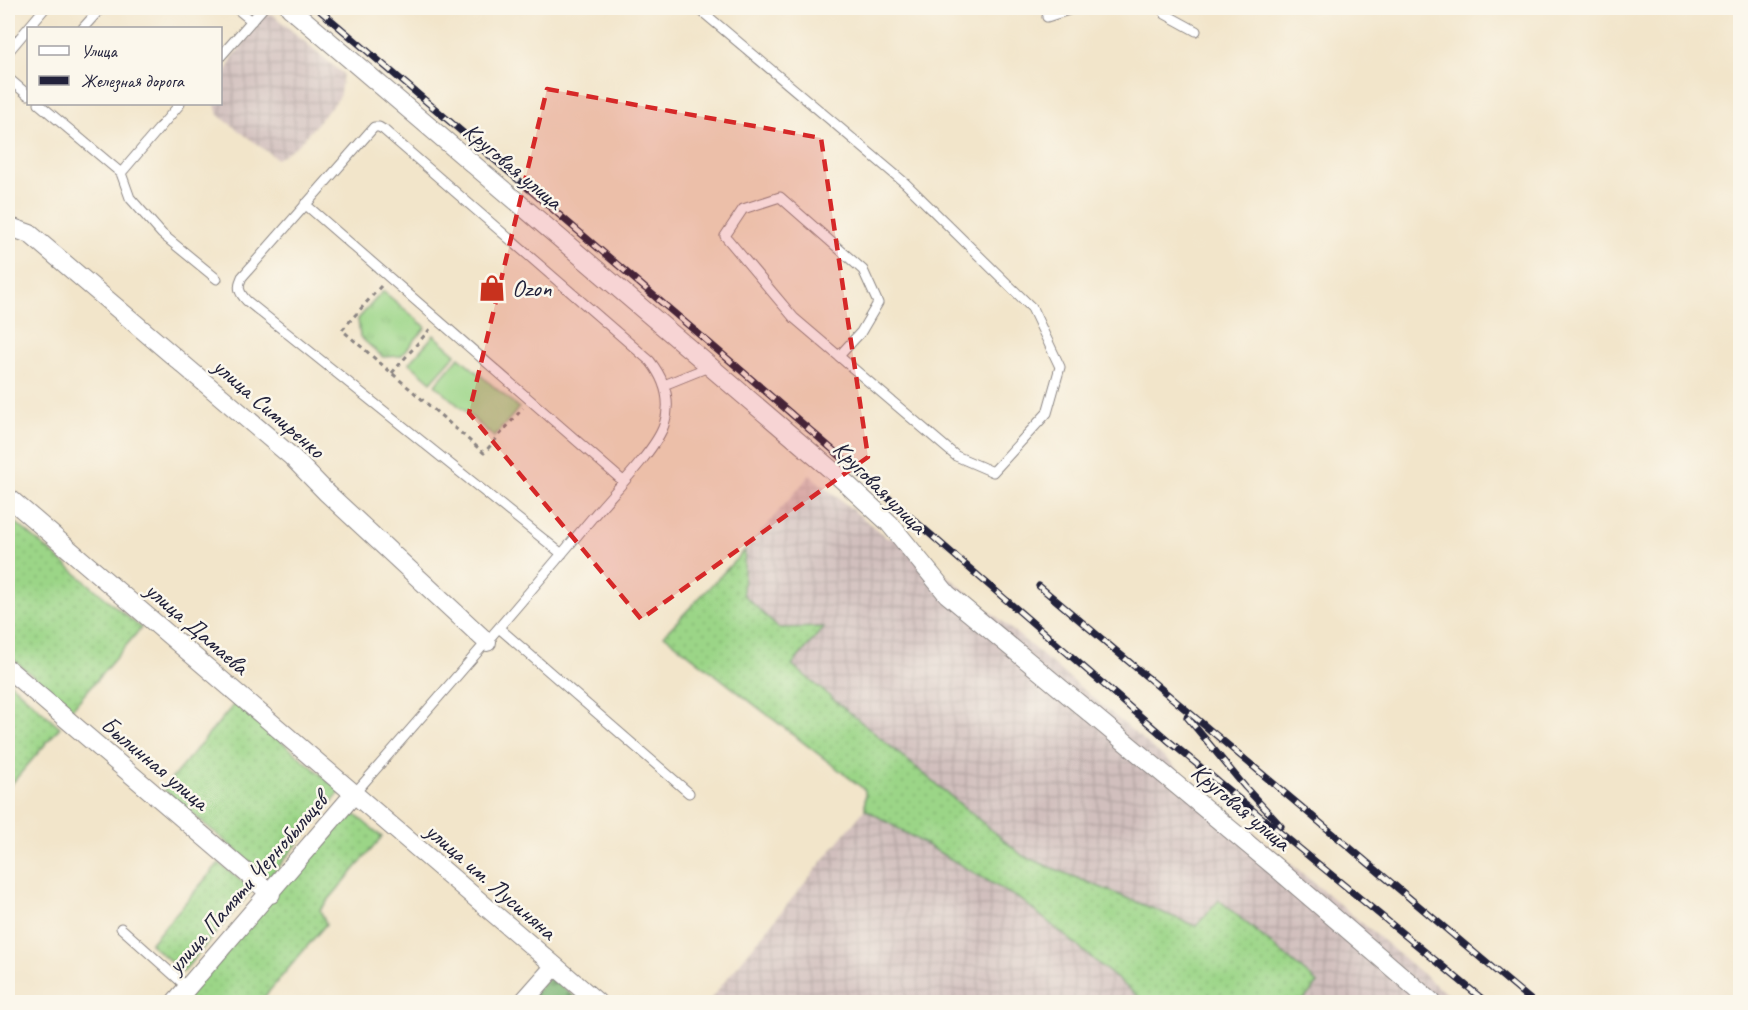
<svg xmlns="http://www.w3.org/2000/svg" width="1748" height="1010" viewBox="0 0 1748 1010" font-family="Caveat,sans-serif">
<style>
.industrial{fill:url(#industrial-grid)}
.grass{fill:url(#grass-dots);stroke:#5e7c61;stroke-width:1.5}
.forest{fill:url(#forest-firs);stroke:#4f6c58;stroke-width:1.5}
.park{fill:url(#park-tufts);stroke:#5e7c61;stroke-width:1.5}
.pitch{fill:#9bd587;stroke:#5e7c61;stroke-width:1.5}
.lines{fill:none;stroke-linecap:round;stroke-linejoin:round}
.lane-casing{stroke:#8a8482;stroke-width:11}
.street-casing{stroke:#8a8482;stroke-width:20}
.path{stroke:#8a8482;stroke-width:3;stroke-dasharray:4.5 4.5;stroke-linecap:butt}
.lane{stroke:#fff;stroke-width:9}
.street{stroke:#fff;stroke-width:18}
.rail-casing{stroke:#22223b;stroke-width:7}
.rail{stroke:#fbf7ec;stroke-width:4.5;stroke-dasharray:14;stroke-linecap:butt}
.marked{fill:#d62828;fill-opacity:0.2;stroke:#d62828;stroke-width:4.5;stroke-dasharray:12 8;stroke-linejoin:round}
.labels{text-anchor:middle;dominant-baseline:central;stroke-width:5;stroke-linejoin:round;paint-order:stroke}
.street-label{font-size:24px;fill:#22223b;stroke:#fbf7ec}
.poi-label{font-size:24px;fill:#22223b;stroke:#fbf7ec;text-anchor:start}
</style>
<defs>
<pattern id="industrial-grid" width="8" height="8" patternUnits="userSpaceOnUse" patternTransform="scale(1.5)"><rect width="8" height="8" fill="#d1bfbd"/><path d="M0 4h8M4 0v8" fill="none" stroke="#b3a4a3"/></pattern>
<pattern id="grass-dots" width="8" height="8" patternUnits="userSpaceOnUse" patternTransform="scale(1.5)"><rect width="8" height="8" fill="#9bd587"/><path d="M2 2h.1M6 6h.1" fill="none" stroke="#85b775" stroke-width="1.8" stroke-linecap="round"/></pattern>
<pattern id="forest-firs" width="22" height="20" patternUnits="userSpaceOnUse" patternTransform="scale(1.5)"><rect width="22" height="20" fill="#7cb674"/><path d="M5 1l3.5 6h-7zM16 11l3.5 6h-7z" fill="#659460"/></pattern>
<pattern id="park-tufts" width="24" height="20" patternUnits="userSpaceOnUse" patternTransform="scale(1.5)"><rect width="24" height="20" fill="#9bd587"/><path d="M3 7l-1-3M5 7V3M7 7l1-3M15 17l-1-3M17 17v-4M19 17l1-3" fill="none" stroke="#85b775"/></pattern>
</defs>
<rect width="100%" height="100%" fill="#fbf7ec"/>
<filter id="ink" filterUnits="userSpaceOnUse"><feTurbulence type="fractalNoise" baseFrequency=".0167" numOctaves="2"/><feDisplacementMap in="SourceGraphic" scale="12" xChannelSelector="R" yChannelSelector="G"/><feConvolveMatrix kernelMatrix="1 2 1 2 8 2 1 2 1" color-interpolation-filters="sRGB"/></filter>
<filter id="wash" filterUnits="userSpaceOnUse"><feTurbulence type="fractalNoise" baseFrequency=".008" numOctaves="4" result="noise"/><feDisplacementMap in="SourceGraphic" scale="24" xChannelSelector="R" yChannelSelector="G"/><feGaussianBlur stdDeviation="1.35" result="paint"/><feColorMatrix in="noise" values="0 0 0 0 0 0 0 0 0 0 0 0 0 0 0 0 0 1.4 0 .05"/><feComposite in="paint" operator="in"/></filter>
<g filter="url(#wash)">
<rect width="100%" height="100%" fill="#f2e5ca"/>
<path class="industrial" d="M266 14H272L343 74 339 98 299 144 277 159 218 115 215 104H220L221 85 232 58Z
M810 475 887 538 901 537 1456 1002H1302L1318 983 1218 900 1196 926 1023 856 792 665 823 627 778 628 742 594 745 550Z
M865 809 1024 902 1145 1002H708Z"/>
<path class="grass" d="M8 516 141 628 72 709 8 655Z
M745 550 743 594 778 628 824 627 792 665 1023 856 1196 926 1219 900 1318 983 1302 1002H1145L1024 902 865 809V790L664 635Z
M8 681 60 727 8 788Z
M235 703 341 791 269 878 163 789Z
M346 807 382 837 320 910 326 924 260 1002H179Z
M219 863 252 890 183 972 150 944Z"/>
<path class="forest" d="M549 976 581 1002H527Z"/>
<path class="park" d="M383 291 426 327 401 356 383 357 360 337 358 319Z"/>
<path class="pitch" d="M434 335 456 354 431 382 409 363Z
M459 357 519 408 494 437 435 385Z"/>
</g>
<g filter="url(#ink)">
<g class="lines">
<defs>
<path id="lane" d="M236 8 252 21
M698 8 905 183 1032 308 1060 367 1047 413 993 472 956 456 794 318 725 236 743 209 780 197 863 270 878 303 861 332 839 356
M1165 14 1196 31
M1047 17 1075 8
M83 28 101 8
M8 52 45 8
M220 57 263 8
M8 78 28 95
M39 104 121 173 130 198 162 234 217 279
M121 173 180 104
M305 204 623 481
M664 385 711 366
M499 628 689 793
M354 794C434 703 514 611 592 518 610 496 656 450 664 425 672 401 665 380 650 361L384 130 379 127H374L242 277C237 287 239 293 247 301L562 554
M121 928 188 988"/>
<path id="street" d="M290 8 835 473 889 523 947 594 1273 865 1432 1002
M8 230 13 228 30 234 292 457 327 493 487 642
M8 497 597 1002
M8 669 271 894
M175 1002 354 794
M523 1002 554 967"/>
</defs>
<use href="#lane" class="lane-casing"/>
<use href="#street" class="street-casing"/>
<path class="path" d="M381 286 342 330 484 453 523 408
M392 373 430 329"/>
<use href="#lane" class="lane"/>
<use href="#street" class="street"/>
<defs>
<path id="rail" d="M317 8 735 365 1170 742 1486 1002
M1039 586 1533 1002
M1187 717 1245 787 1281 826"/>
</defs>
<use href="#rail" class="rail-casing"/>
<use href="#rail" class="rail"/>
</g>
</g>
<path class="marked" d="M547 89 821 138 868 457 641 619 469 413Z"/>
<defs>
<symbol id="shop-bare" viewBox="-9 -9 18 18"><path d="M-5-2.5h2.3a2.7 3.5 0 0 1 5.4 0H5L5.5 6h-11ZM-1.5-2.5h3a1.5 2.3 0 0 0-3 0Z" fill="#c8321e" stroke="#fbf7ec" stroke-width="2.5" paint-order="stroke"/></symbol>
</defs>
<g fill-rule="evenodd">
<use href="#shop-bare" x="473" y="269" width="38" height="38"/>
</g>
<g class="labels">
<g class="street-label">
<text transform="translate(513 166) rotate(40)">Круговая улица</text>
<text transform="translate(269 408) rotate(41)">улица Симиренко</text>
<text transform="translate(880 487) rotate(45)">Круговая улица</text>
<text transform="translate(197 628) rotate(41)">улица Дамаева</text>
<text transform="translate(155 763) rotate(40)">Былинная улица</text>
<text transform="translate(1241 807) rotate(40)">Круговая улица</text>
<text transform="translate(491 881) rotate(41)">улица им. Лусиняна</text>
<text transform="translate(247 883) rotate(-49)">улица Памяти Чернобыльцев</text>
</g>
<g class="poi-label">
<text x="512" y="288">Ozon</text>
</g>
</g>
<rect width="1748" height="1010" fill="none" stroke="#fbf7ec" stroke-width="30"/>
<rect x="27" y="27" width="195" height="78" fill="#fbf7ec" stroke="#a4a2a5" stroke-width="1.5"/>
<rect x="39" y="46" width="30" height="9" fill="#ffffff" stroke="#a4a2a5" stroke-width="1.5"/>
<text x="81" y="57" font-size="18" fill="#22223b">Улица</text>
<rect x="39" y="76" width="30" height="9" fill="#22223b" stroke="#a4a2a5" stroke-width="1.5"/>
<text x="81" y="87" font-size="18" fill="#22223b">Железная дорога</text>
</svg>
